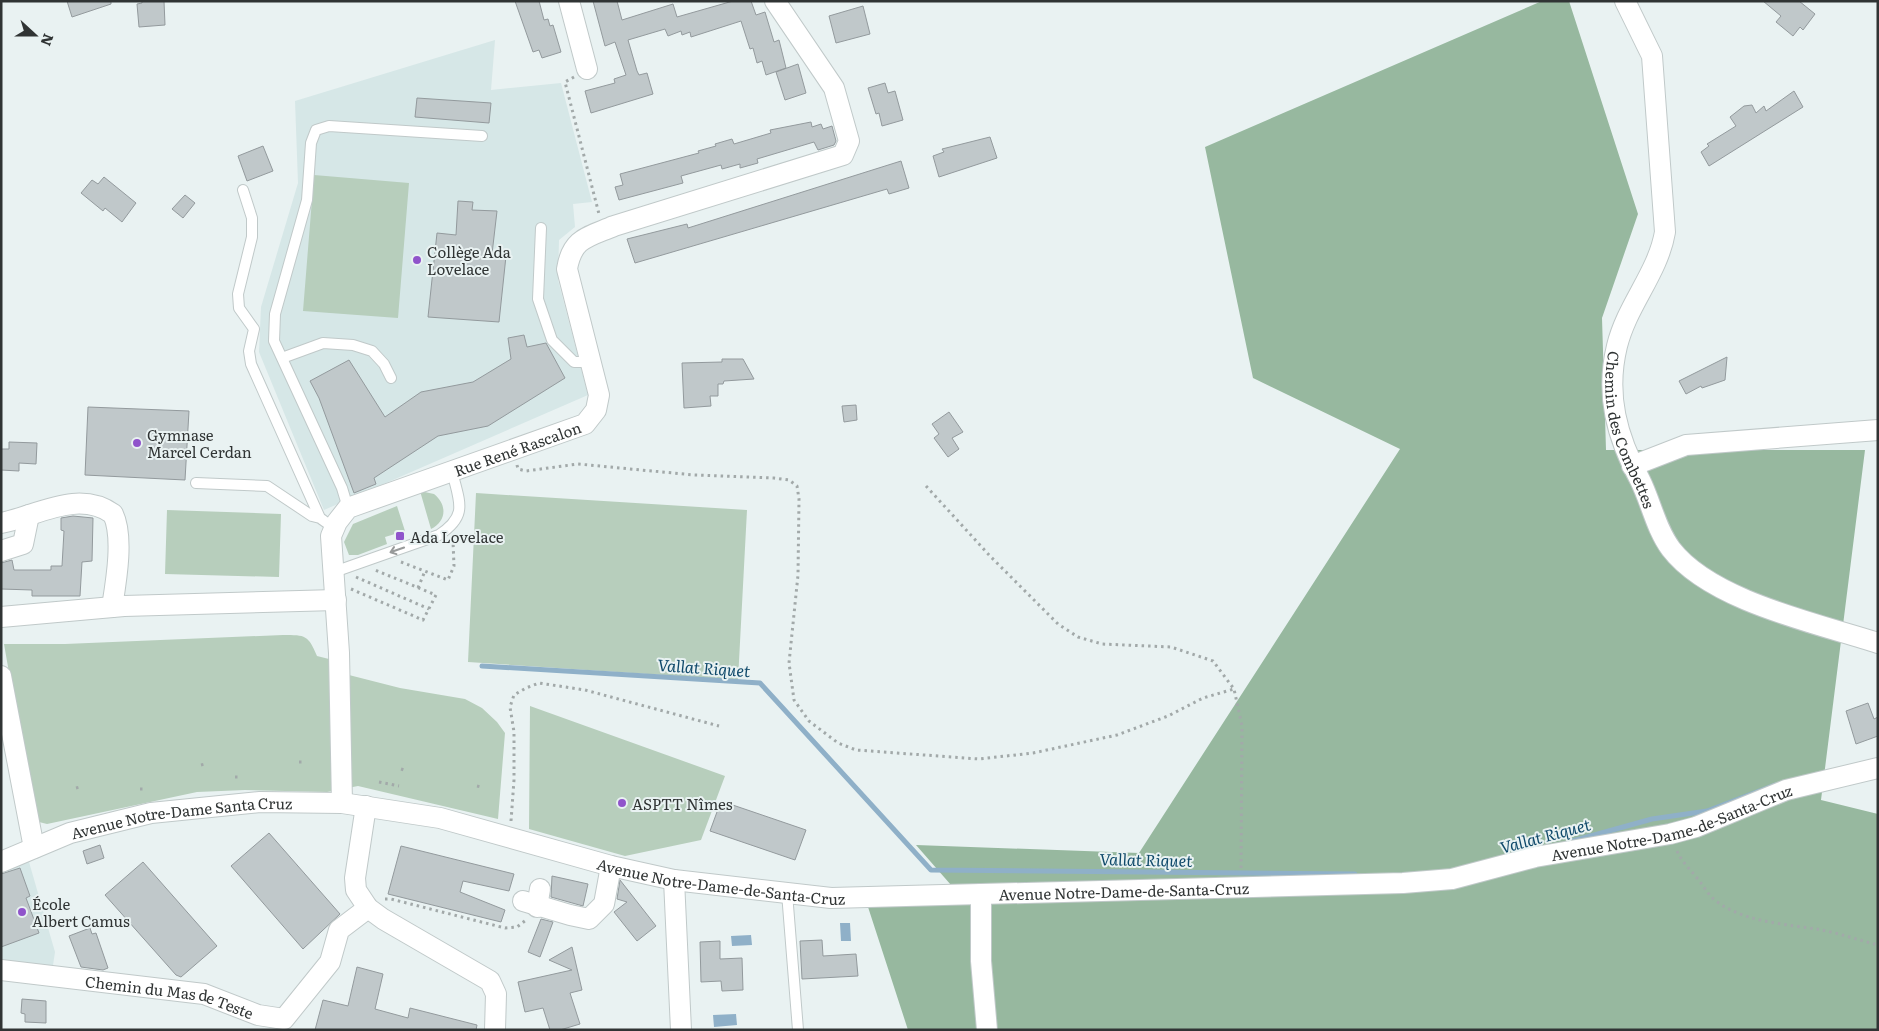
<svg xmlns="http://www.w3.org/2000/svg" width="1879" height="1031" viewBox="0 0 1879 1031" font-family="Literata,serif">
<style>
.built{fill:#d6e7e7}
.green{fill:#b7cebc}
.forest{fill:#97b89f}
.water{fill:#8fb0c8}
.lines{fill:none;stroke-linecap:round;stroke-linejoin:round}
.stream{stroke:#8fb0c8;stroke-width:5}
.building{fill:#c0c8ca;stroke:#939a9d}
.service-casing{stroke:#c0c9c9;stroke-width:12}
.minor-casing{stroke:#c0c9c9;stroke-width:22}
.path{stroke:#a2a9a9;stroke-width:3;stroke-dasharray:2.5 4;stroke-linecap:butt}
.service{stroke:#fff;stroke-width:10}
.minor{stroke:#fff;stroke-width:20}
.oneway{stroke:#989a9a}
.poi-dot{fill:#9054cb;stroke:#e9f2f2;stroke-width:2}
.labels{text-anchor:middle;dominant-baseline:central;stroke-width:4;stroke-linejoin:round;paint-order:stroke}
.poi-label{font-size:15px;fill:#303434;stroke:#e9f2f2;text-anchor:start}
.street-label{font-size:15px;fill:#303434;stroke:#e9f2f2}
.water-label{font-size:16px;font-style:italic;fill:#0f496a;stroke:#e9f2f2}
</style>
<rect width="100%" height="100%" fill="#e9f2f2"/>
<path class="built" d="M495 40 491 90 561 83 592 202 573 204 575 227 559 240 558 280 588 395 324 510 259 352 261 307 298 183 295 101Z
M29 862 55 952 52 972 1 965V871Z"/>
<path class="green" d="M314 175 409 183 398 318 303 311Z
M420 491 434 494C448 505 446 522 431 529Z
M476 493 747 510 738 680 468 662Z
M397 506 405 531 385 537 387 544 358 555H349L344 542 353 524Z
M167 510 281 514 279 577 165 574Z
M283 635C306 635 308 635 317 656L333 660 345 674 400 688 465 699 482 708 497 722 505 733 498 819 358 786 327 792 245 790 197 792 47 824 35 821 4 644H65Z
M530 706 725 776 701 840 625 856 529 829Z"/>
<path class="forest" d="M1542 1H1569L1638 214 1602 318 1606 450H1865L1821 800 1878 814V1030H908L868 907 965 901 916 845 1139 853 1400 449 1253 378 1205 147Z"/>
<path class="water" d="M840 923H850L851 941H841Z
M751 935 752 945 732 946 731 936Z
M736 1014 737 1025 714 1027 713 1015Z"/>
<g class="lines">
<path class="stream" d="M482 666 760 683 931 870 1355 874
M1569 842 1652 819 1707 811 1775 785"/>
</g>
<path class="building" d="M67 1H111V4L72 17Z
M142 1H164L165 25 139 27 137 4 142 3Z
M515 1H539L544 20 548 19 550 26 553 25 561 52 542 58 539 50 533 52Z
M593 1H617L622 20 673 4 677 17 733 1H751L756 15 765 12 774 42 779 40 786 68 766 75 762 61 757 63 753 48 750 49 741 21 691 37 690 32 682 35 681 31 668 36 665 29 628 40 637 71 639 75 647 73 653 94 591 113 585 91 615 83 614 79 626 75 615 42 605 46Z
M1763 1H1799L1815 14 1803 30 1800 27 1793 36 1776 22 1781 16Z
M863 6 870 34 836 43 829 16Z
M798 64 806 93 785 100 776 72Z
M885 83 888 93 895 91 903 120 882 126 879 113 876 114 868 88Z
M1794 91 1803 107 1709 166 1701 152 1709 146 1707 144 1736 126 1730 117 1744 106 1752 105 1756 113 1764 106 1766 111Z
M417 98 491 103 489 123 415 117Z
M811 122 812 127 821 124 823 129 832 126 836 141 834 145 818 150 814 142 757 159 758 163 740 168V164L722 169 721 165 681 176 683 183 619 200 615 187 623 185 620 174 699 153 698 151 716 146 715 144 732 139 734 144 771 133 770 130Z
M990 137 997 158 939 177 933 156 944 152 942 149Z
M263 146 273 171 247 181 238 156Z
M901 161 909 188 889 194 887 189 635 263 627 239 687 224 688 228Z
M104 177 136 203 122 222 105 208 103 211 81 193 92 180 98 184Z
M185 195 195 203 183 218 172 209Z
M458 201 473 202 472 210 497 211 492 254 506 256 499 322 428 317 437 233 456 235Z
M524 335 527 347 546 343 565 378 488 426 438 436 374 478 376 484 354 493 319 398 310 381 349 360 385 417 421 392 473 382 511 359 508 338Z
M1727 357 1725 380 1702 388 1701 386 1686 394 1679 381Z
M722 359H743L754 379 724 381 723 384H718V396H710L711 406 684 408 682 363 722 362Z
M856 405 857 420 844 422 842 406Z
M88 407 189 411 185 480 85 475Z
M949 412 963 432 952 438 959 449 948 457 934 438 939 434 932 424Z
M9 442 37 443 36 464 19 463V471L1 470V449H9Z
M73 516 93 518 92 561 82 562 80 596H32V590L1 589V563L12 560 14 570H51V566H62L64 531 61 530V518Z
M1868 703 1874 719 1878 717V736L1856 744 1846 711Z
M721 801 806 830 795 860 710 831Z
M269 833 340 914 303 949 231 866Z
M100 845 104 858 87 864 83 851Z
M401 846 514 874 509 891 463 881 460 892 505 910 501 922 388 894Z
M143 862 217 946 181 977 176 975 105 895Z
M20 868 30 896 26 898 39 933 1 947V874Z
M552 876 588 884 583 906 551 897Z
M620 880 656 926 637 941 614 912 627 902 617 899Z
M541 919 553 922 540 957 528 952Z
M90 928 92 934 96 933 108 968 103 970 81 967 69 936Z
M822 940 823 956 856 954 858 976 802 979 800 941Z
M720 941V959L742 958 743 990 722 991 721 981 701 982 700 942Z
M572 947 582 990 570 993 580 1024 560 1030H550L543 1008 525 1012 518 982 572 970 549 960Z
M357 967 383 974 375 1009 408 1018 410 1008 477 1025 476 1030H315L323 1000 348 1006Z
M22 999 46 1001V1023L25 1022V1014L21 1013Z"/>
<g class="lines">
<defs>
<path id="service" d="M243 190 252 218V237L238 294 239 308 254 329 249 351 251 364 320 518 334 528
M541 228 538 299 552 340 574 362H590
M282 358 323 343 353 345 372 351 384 364 391 378
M196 483 267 486 312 516 320 518
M348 508 342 488 274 341 275 314 307 200 311 143 316 130 329 126 482 136
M334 572 439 535C469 515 459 502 452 471
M787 893 798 1030"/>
<g id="minor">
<path d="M569 1 587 69"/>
<path id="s1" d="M1625 1 1652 56 1665 232C1658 273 1627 305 1617 346 1605 395 1617 437 1640 480 1651 502 1656 529 1671 549 1711 601 1816 623 1878 643"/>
<path d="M1632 466 1686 445 1878 430"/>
<path d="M1 523C37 516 78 489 113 514 124 537 116 582 112 607"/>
<path d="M1 551 23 544 29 515"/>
<path d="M1 617 124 606 336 600"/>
<path d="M1 676 34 848"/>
<path id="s2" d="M342 803 339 653 331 536 337 522 348 508 585 424 596 410 599 395 567 269C572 238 588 237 614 226L843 155 849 141 834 88 775 1"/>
<path d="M366 806 355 878 356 890 368 908 383 919 490 981 496 994 495 1030"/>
<path id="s3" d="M1 862 70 833 151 813 260 802 342 803 440 818 611 866 674 880 831 898 1403 883 1452 879 1535 857 1670 834 1696 827 1786 790 1878 768"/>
<path d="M674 880 681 1030"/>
<path d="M981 894V961L987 1030"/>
<path d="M523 901 570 915 589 919 604 904 611 866"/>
<path d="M537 907 540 889"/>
<path id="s4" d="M1 970 204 994 258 1015 284 1019 330 962 339 930 368 908"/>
</g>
</defs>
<use href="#service" class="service-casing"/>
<use href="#minor" class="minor-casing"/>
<path class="path" d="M574 77 565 82 599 214
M517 465 518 469 526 471 578 464 694 475 774 478 789 480 797 486 799 499 798 575 789 663 794 700 809 721 838 743 856 750 979 759 1033 753 1117 735 1168 716 1203 698 1234 689
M926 486 990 556 1058 624 1078 637 1102 644 1171 647 1213 661 1234 689 1242 726 1241 869
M401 562 448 580 454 566 453 541
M356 577 429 609
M418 588 425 571
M351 589 423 620 436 595 375 570
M299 762H303
M201 765 205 764
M401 769 404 770
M235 777H239
M379 782 399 786
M477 786 481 787
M76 788 80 787
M140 789H143
M511 821 514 780V732L510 707 514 695 526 688 539 683 585 690 719 726
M1677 851C1682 862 1689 868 1697 878 1704 886 1707 894 1716 901 1745 923 1788 924 1822 930 1841 934 1859 940 1878 945
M385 899H391L505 928 517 927 526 920"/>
<use href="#service" class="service"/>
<use href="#minor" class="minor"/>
</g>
<defs><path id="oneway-shaft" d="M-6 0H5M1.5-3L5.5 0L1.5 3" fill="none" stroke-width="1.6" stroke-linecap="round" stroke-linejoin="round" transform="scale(1.25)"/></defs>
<use class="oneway" href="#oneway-shaft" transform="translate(397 550) rotate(161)"/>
<g class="poi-dot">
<circle cx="417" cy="260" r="5"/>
<circle cx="137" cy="443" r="5"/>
<rect x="395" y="531" width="10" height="10" rx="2.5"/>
<circle cx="622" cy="803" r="5"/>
<circle cx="22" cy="912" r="5"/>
</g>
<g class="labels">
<g class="poi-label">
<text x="427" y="251">Collège Ada<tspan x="427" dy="17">Lovelace</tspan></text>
<text x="147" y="434">Gymnase<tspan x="147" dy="17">Marcel Cerdan</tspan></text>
<text x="410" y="536">Ada Lovelace</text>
<text x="632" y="803">ASPTT Nîmes</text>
<text x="32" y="903">École<tspan x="32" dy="17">Albert Camus</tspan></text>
</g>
<g class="street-label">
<text stroke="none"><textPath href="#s1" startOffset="449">Chemin des Combettes</textPath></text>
<text stroke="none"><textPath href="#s2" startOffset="480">Rue René Rascalon</textPath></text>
<text stroke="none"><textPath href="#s3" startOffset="188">Avenue Notre-Dame Santa Cruz</textPath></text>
<text stroke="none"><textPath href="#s3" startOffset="1698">Avenue Notre-Dame-de-Santa-Cruz</textPath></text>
<text stroke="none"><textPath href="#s3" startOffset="738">Avenue Notre-Dame-de-Santa-Cruz</textPath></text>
<text stroke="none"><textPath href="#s3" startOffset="1142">Avenue Notre-Dame-de-Santa-Cruz</textPath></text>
<text stroke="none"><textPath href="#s4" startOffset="171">Chemin du Mas de Teste</textPath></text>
</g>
<g class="water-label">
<text transform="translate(704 667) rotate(4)">Vallat Riquet</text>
<text transform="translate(1545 835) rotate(-15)">Vallat Riquet</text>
<text transform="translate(1146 859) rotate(1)">Vallat Riquet</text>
</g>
</g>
<rect width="1879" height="1031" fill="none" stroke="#303434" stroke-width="5"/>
<g transform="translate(35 35) rotate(111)" stroke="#e9f2f2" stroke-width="4" paint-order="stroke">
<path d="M0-4L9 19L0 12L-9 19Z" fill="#303434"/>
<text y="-8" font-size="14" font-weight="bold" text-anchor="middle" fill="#303434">N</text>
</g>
</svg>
